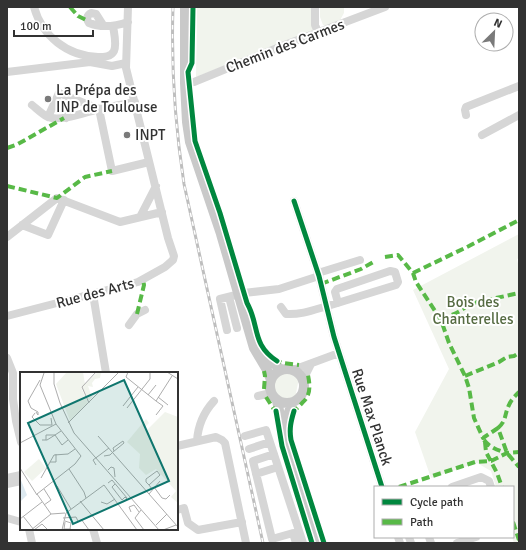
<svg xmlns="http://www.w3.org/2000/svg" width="526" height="550" viewBox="0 0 526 550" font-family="Signika,sans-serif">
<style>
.green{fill:#f1f4ed}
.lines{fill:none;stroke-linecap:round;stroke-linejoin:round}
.minor{stroke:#d6d6d6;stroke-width:8}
.major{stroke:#c9c9c9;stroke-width:10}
.rail-casing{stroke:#bebebe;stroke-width:3}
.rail{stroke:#fff;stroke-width:1.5;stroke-dasharray:4.5;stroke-linecap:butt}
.quiet{stroke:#58b947;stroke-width:4;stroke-dasharray:8 4;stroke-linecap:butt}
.cycleway-casing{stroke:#fff;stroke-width:8}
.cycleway{stroke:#00873e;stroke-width:5}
.poi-dot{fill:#7a7a7a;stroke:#fff;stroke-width:1.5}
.labels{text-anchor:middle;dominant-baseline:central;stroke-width:4;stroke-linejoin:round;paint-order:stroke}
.street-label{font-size:15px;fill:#323232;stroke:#fff}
.poi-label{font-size:15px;fill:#323232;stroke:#fff;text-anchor:start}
.park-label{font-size:15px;fill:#566b42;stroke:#fff}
.inset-road{fill:none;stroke:#adadad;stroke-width:1}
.view{fill:#0f766e;fill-opacity:0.15;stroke:#0f766e;stroke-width:2}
.inset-edge{fill:none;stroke:#323232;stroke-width:2}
</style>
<rect width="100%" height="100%" fill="#fff"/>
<path class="green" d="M197 7H312L314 30 196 77Z
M320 7H344V13L339 22 328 26 323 25 320 17Z
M519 234V258L517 259 519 268V543H514L512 537 513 487H496L491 471 477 463 431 478 415 432 449 369 413 290Z
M286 372 293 374 300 381 298 383 296 393 298 395C292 401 285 402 277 397L273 387 276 377Z"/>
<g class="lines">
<path class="minor" d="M34 7C42 36 67 56 98 57 104 57 111 57 114 51 117 44 114 33 113 26
M315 7V25L318 32
M103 25 96 14 91 13C87 15 86 19 89 23 101 28 116 26 128 22
M7 72 90 62 112 66 126 63
M185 83 194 82 282 46 385 7
M135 102 99 109 112 171 149 162
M32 105C37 109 43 115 48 117 61 122 86 112 99 109
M466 115 465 110 466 107 519 86
M48 117 59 93 99 109
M66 118 74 99
M482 135 519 115
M294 201 319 276 334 337 382 487
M140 217 156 186
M22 225 48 235 64 200
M7 237 57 198 120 222 162 212
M318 273 360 260
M93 294 106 373
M229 297 237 328
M281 307 286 314C302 315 316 309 331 305L396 285 398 282 395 272 390 271 337 289 335 292 338 303
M7 316 138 282 165 267 173 260 174 256 168 238 126 68 128 7
M129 325 137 314 145 310
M227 330 220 299 244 293 279 289 319 276
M7 358 13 373V399L16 421 21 442
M293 370 339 353
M303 380 311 364
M258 396 271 393
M245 436 266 430 303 543
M197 441C198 425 203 413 214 401
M177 446 216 437 222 440 225 443 246 543
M249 449 270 442
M274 454 253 461 272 539 293 533 296 543
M256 474 278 467
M7 478 21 475
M7 484 21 481
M452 487 481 477 489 481 491 487
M177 510 184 508 188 523 198 530 242 522
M7 518 21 522
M29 529 32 543
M93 529 97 543
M398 537 400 543
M409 537 411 543
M429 537 431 543
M457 543 476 537"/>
<path class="major" d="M185 7V83L187 122 190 142 221 234 254 348 267 370 271 380
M262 352 281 370
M270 386a17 17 0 1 1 34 0a17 17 0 1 1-34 0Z
M277 401C281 416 281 432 285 447L315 543
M286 430 289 412 292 403"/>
<defs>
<path id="rail" d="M173 7C171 67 175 125 184 184L263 543"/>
</defs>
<use href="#rail" class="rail-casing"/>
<use href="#rail" class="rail"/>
<path class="quiet" d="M70 7 78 16 88 21
M7 148 18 144 64 118
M7 186 57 198 85 177 112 171
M385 257 398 255 413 273 416 282 441 320 449 343 465 376 469 388 474 418 483 438 498 428 507 453 519 467
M413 273 469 246 519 220
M321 284 361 269 375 261
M137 314 144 285 143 279
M441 320C451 315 461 312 469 304L519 293
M274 359 282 363 299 365
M465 376 499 362 507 357 514 356 519 353
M264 389 265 376 264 371
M266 397 277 414
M293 414C295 409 299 407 303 402 311 395 310 385 308 375
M498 428C507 420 504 415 509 405 511 400 515 396 519 392
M484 440C489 447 499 451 507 453
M485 442 486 452 497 473 502 487
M399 487 475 462 491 461 507 453 519 452
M513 522 519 540"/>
<defs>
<path id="cycleway" d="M193 7 192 63 188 72 195 141 220 213 247 303C260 326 251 344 277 361
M294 201 319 276 334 337 382 487
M276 411 282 446 312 543
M294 411C291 421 289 429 291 440L324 543"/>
</defs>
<use href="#cycleway" class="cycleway-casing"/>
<use href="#cycleway" class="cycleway"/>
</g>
<g class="poi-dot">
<circle cx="48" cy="99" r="4"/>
<circle cx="127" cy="135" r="4"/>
</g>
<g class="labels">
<g class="street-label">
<text transform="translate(285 46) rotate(-21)">Chemin des Carmes</text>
<text transform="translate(95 293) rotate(-15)">Rue des Arts</text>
<text transform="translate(372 417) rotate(72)">Rue Max Planck</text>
</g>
<g class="poi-label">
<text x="56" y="90">La Prépa des<tspan x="56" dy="17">INP de Toulouse</tspan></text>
<text x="135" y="135">INPT</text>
</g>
<g class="park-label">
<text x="473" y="302">Bois des<tspan x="473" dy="17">Chanterelles</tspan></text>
</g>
</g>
<g transform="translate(20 372)">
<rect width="158" height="158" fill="#fff"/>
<path d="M47 0H63L65 12 78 0 84 2 81 1 80 6 75 7 72 11 73 15 68 14 72 25 69 29 60 13 68 31 50 49 36 12ZM145 40 158 45V131L151 125 156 119 136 97 126 103 119 96 120 82 107 70 126 47 129 51 124 56 126 59ZM19 87 26 96 12 109 4 100Z" fill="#f1f4ed"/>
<path d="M0 106 7 123 0 130Z" fill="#dde9f0"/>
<path class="inset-road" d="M34 0V12L40 31 54 61 139 158M108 0 106 5 136 29 152 4M147 0 158 7M24 1 20 13 36 52 61 84 55 92 17 122 31 142M128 23 136 13M138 25 148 33M136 29 143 34 136 43M69 31 62 15 76 0M103 34 118 15M107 36 130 7V0M16 40 18 43V40L11 36 8 29 20 8M15 41 12 45 20 53H32L31 46M48 51 99 0M41 59 35 63 42 73 48 68M78 64 158 155M22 68H27L35 63M26 68V63H35M0 71 36 52M84 84 90 83 93 80 104 71 103 69 93 76 94 79M30 90H36V82M76 93 73 88 89 76M0 96 17 123M49 97 64 120 66 126M88 98 91 95 94 96 95 105M21 106 34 83 48 82 55 77M88 111 92 108 107 126M95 112 92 115 102 128 105 125 107 127 103 130M129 113 140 103 137 99 126 107V110L129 113 132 117M37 114 51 137M134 115 142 126 146 127 150 123M24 117 31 128 24 133M129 122 140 109M60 129 84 158M81 130 87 132 95 127M121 138 115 146 124 158M111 140 109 135 114 133 119 140M31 142 45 141M3 144 14 158M43 146 56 145 58 149M0 147 22 130M61 147 69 158M45 149 51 151 50 157M45 150 44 157H51M136 153 147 142M11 158 31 142M14 158 22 152 28 158M42 158 46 141 84 113 117 158M143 158 156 153"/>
<path class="view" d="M104 8 149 109 53 152 8 51Z"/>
<rect width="158" height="158" class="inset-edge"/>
</g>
<rect width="526" height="550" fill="none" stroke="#323232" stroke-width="16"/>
<rect x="374" y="486" width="140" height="52" fill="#ffffff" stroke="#adadad"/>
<rect x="382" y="499" width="20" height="6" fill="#00873e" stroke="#adadad"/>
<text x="410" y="506" font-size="12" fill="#323232">Cycle path</text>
<rect x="382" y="519" width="20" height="6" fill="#58b947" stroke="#adadad"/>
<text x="410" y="526" font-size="12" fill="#323232">Path</text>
<g transform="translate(494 32) rotate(24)"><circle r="19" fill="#ffffff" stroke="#adadad"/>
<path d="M0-3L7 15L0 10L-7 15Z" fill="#7a7a7a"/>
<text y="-6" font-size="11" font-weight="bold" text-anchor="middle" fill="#323232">N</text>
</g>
<path d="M14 30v6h79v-6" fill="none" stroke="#323232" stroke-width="2"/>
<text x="20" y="30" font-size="12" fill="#323232" stroke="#ffffff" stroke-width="3" paint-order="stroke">100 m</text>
</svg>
